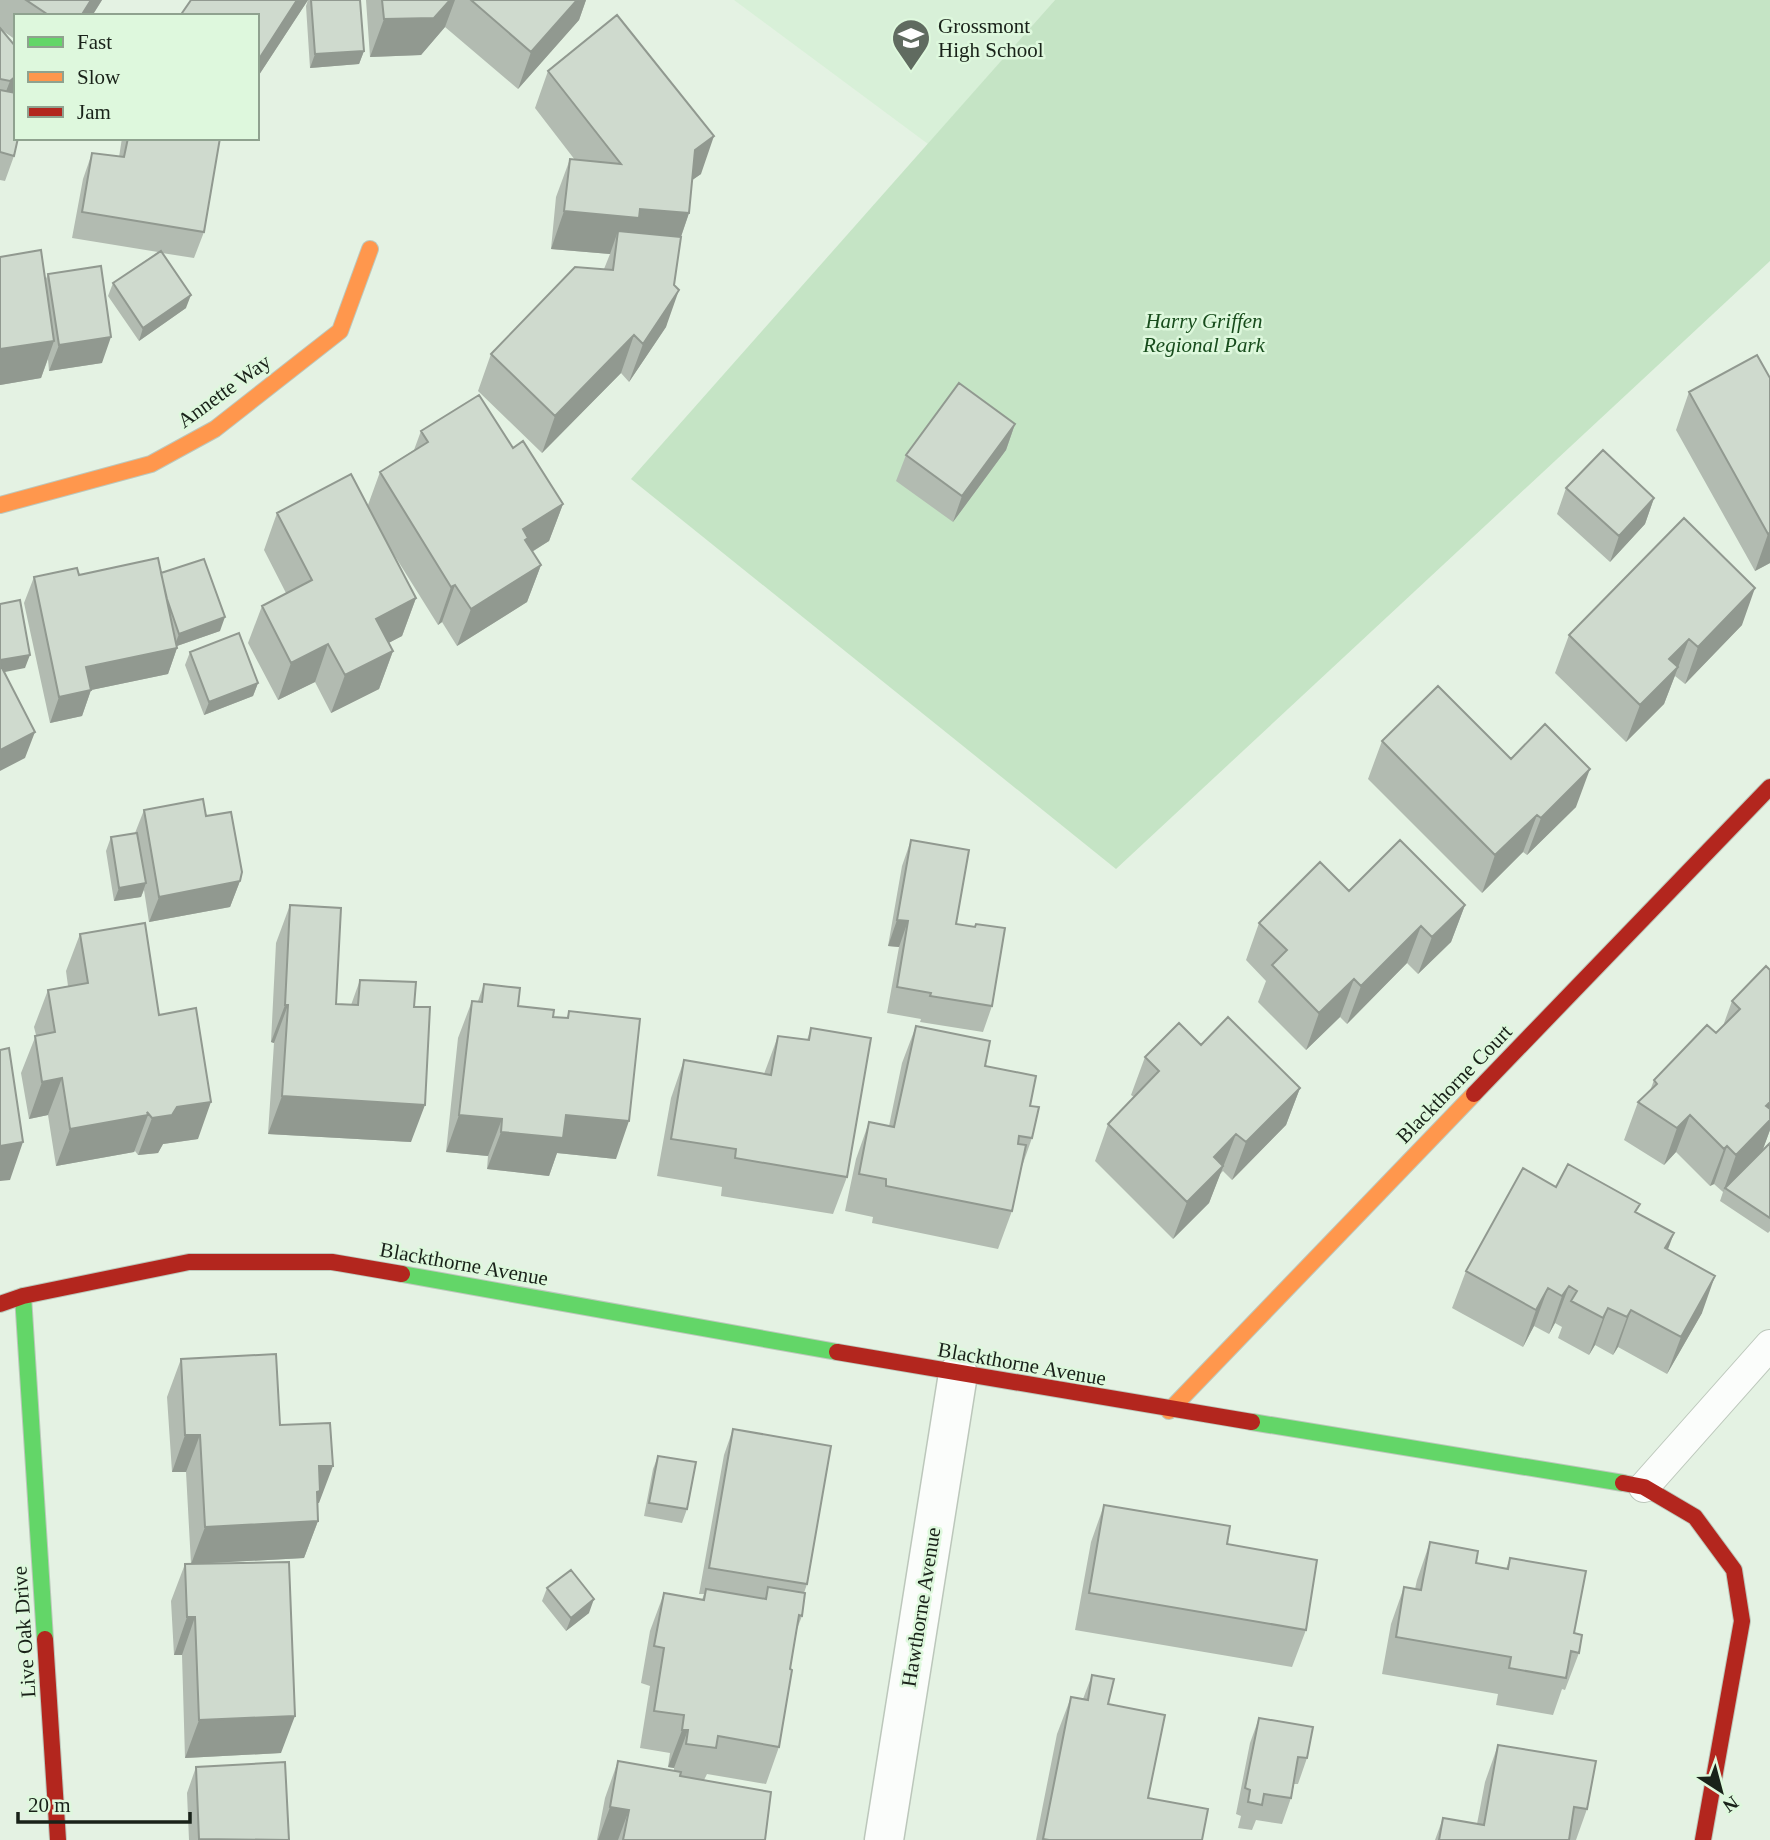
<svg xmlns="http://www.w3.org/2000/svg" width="1770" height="1840" viewBox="0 0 1770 1840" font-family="Georgia,serif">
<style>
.built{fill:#d8f0d8}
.park{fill:#c5e4c5}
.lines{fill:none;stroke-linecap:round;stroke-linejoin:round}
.lane-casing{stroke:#bcc7bb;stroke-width:32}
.street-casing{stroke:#bcc7bb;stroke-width:41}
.fast-casing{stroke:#bcc7bb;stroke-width:18}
.slow-casing{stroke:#bcc7bb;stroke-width:18}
.jam-casing{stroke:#bcc7bb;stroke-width:18}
.lane{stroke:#fbfdfb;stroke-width:30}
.street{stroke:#fbfdfb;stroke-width:38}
.fast{stroke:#63d668;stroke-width:16}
.slow{stroke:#ff974d;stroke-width:16}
.jam{stroke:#b3261e;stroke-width:16}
.wall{fill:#b2bbb1}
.shaded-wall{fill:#919990}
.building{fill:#cfdace;stroke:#919990;stroke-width:2}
.labels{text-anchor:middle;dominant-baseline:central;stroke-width:5;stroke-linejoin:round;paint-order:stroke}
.poi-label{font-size:21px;fill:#192219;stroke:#def8dd;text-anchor:start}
.park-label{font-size:21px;font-style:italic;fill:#174c1c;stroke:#def8dd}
.street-label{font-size:21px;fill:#192219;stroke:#def8dd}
</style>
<rect width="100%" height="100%" fill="#e4f2e3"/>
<path class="built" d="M734 0H1055L928 144Z"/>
<path class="park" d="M1055 0H1770V261L1116 869 631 479Z"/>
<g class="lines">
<defs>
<path id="lane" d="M1644 1487 1770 1345"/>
<path id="street" d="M884 1840 958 1374"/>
<path id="fast" d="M402 1274 837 1352
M23 1296 45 1639
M1252 1422 1623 1483"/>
<path id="slow" d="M0 505 151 464 215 429 340 331 370 249
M1169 1411 1474 1094"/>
<path id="jam" d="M1474 1094 1770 787
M0 1304 23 1296 189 1262H332L402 1274
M837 1352 1252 1422
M1623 1483 1644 1487 1695 1517 1734 1570 1742 1621 1703 1840
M45 1639 58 1840"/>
</defs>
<use href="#lane" class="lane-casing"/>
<use href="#street" class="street-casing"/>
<use href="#fast" class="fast-casing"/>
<use href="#slow" class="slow-casing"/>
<use href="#jam" class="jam-casing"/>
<use href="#lane" class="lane"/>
<use href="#street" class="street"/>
<use href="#fast" class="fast"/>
<use href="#slow" class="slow"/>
<use href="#jam" class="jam"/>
</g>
<path class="wall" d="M0 0H102L92 16H16V40L3 31 16 47 14 156 5 181 0 180Z
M191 0H360L364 51 359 64 310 68 306 6 308 0 257 78Z
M366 0H586L579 20 518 89 445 27 421 55 370 57Z
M548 71 701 174 692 180 689 213 681 237 666 327 629 382 621 373 542 453 478 391 491 354 604 269 610 254 551 249 556 197 570 159 575 160 535 108Z
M122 138H220L204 232 194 258 162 253 186 308 139 341 108 296 113 283 158 252 72 238 83 179 92 153 119 157Z
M0 257 45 281 48 274 102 363 49 371 48 359 41 378 0 385Z
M1770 378V563L1755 571 1676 430 1689 392Z
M1015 424 1006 450 953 522 896 481 906 455Z
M421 431 513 448 563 504 549 541 532 552 541 565 527 602 457 646 442 622 438 625 388 545 416 598 402 636 388 643 393 651 379 689 331 713 315 682 278 700 248 643 262 606 286 593 264 550 277 513 368 505 380 472 414 450Z
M1566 488 1654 498 1645 524 1610 562 1557 514Z
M161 573 220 631 177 646V648L168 674 91 690 82 716 50 723 24 603 34 577Z
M1742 625 1685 684 1675 676 1674 678 1664 704 1626 742 1555 673 1569 635Z
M190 652 258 683 253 696 204 715 185 665Z
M1382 741 1511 759 1576 807 1527 855 1523 852 1482 893 1368 779Z
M144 810 206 816 240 881 230 907 149 922 144 890 141 897 114 901 106 851 111 837 135 833Z
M911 840 956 924 992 1006 983 1032 920 1022 921 1019 887 1013 899 947 888 946 902 866Z
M1349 891 1465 905 1451 942 1418 974 1407 963 1347 1024 1340 1017 1306 1050 1258 1002 1266 981 1246 960 1259 923Z
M290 905 336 1004 351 1005 360 980 414 1007 411 1142 268 1134 274 1043 271 1042 276 943Z
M80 934 159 1015 198 1139 163 1144 158 1153 138 1155 135 1151 134 1152 56 1166 48 1115 29 1119 21 1073 36 1035 34 1027 48 990 68 986 66 971Z
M1770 970V1130L1762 1151 1770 1143V1231L1768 1233 1720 1201 1723 1192 1714 1184 1710 1186 1676 1152 1664 1165 1624 1140 1638 1102 1650 1091 1654 1080 1716 1033 1723 1026 1732 1001Z
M484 984 518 1006 553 1017 567 1018 569 1011 616 1159 557 1153 549 1176 487 1169 488 1156 446 1152 458 1038 472 1001H478Z
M916 1026 985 1066 1030 1106 1032 1138 1020 1172 1012 1211 998 1249 872 1223 873 1217 845 1211 856 1159 869 1122 889 1126 902 1063Z
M811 1028 847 1177 833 1214 721 1196 722 1187 657 1176 671 1098 684 1060 764 1074 778 1036 807 1040Z
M1201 1045 1300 1088 1286 1125 1232 1180 1223 1171 1220 1174 1209 1203 1173 1239 1095 1161 1108 1124 1134 1097 1131 1095 1145 1057Z
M1556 1187 1637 1212 1668 1250 1702 1313 1667 1374 1618 1347 1613 1355 1595 1345 1589 1355 1558 1338 1562 1327 1555 1323 1549 1334 1534 1326 1523 1347 1452 1308 1466 1271Z
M181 1359 280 1425 319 1503H317L318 1521 304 1558 212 1563 281 1753 185 1758 182 1655H174L171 1601 185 1564H191L186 1472H172L167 1397Z
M733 1429 807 1584 804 1593 802 1616 797 1629 790 1669 779 1747 766 1784 707 1774 704 1780 765 1840H597L605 1798 618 1761 674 1771V1768L668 1767 670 1753 640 1748 650 1686 641 1683 650 1631 664 1593 702 1600 704 1594H699L724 1455Z
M658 1456 687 1509 682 1523 644 1516 653 1469Z
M1104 1505 1227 1544 1306 1630 1292 1667 1075 1630 1091 1542Z
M1430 1542 1476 1563 1506 1569 1510 1558 1574 1633 1579 1653 1565 1690 1562 1689 1553 1715 1496 1705 1498 1694 1382 1674 1391 1624 1404 1587 1415 1589 1417 1580Z
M547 1588 589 1613 566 1631 542 1601Z
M1092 1675 1108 1704 1148 1798 1202 1840H1036L1057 1734 1071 1697 1083 1699Z
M1259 1718 1307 1758 1298 1784H1294L1291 1798 1282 1824 1256 1820 1252 1830 1238 1828 1241 1816 1236 1814 1250 1743Z
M1498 1745 1587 1809 1576 1840H1435L1443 1818 1477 1824 1485 1782Z
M196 1767 289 1840H189L187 1793Z"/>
<path class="shaded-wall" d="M91 0H102L92 16H81Z
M297 0H308L257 78V62Z
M450 0H455L445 27 421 55 370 57 384 19Z
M577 0H586L579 20 518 89 531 52Z
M364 51 359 64 310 68 315 54Z
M16 76V94L0 107 10 81Z
M714 136 701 174 681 188 695 150Z
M640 209 689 213 676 251 618 231 610 254 551 249 564 211Z
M679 290 666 327 629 382 643 344Z
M191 295 186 308 139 341 143 328Z
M634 335 621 373 542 453 555 416Z
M111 337 102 363 49 371 59 345Z
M54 341 41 378 0 385V349Z
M1015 424 1006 450 953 522 962 496Z
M1654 498 1645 524 1610 562 1619 536Z
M563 504 549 541 520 559 523 529Z
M1770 533V563L1755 571 1768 534Z
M541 565 527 602 457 646 471 609Z
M455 585 442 622 438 625 451 587Z
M1755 588 1742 625 1685 684 1698 647Z
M416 598 402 636 362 657 376 619Z
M225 617 220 631 174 647 179 634Z
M1689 639 1664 704 1626 742 1640 705 1669 659Z
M328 644 315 682 278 700 291 663Z
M177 648 168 674 77 693 86 667Z
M393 651 379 689 331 713 345 675Z
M30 655 25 668 0 673V660Z
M258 683 253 696 204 715 209 702Z
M91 690 82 716 50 723 59 697Z
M35 732 25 758 0 771V750Z
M1590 769 1576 807 1527 855 1541 818Z
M1537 815 1523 852 1482 893 1495 855Z
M240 881 230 907 149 922 159 897Z
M146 883 141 897 114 901 119 888Z
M1465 905 1451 942 1418 974 1432 937Z
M897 920 908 921 899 947 888 946Z
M1421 926 1407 963 1347 1024 1361 986Z
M1354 979 1340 1017 1306 1050 1319 1013Z
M285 1005H288L274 1043 271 1042Z
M62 1078 48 1115 29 1119 42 1082Z
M1300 1088 1286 1125 1232 1180 1246 1142Z
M282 1096 425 1105 411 1142 268 1134Z
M211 1102 198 1139 163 1144 158 1153 138 1155 152 1118 177 1107Z
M1770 1102V1130L1762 1152 1725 1188 1723 1192 1736 1155 1766 1106Z
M148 1115 134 1152 56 1166 70 1129Z
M459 1115 502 1119 488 1156 446 1152Z
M566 1115 629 1121 616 1159 557 1153 549 1176 487 1169 501 1132Z
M1690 1115 1676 1152 1664 1165 1677 1128Z
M1236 1134 1209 1203 1173 1239 1187 1202 1214 1157Z
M23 1142 10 1180 0 1181V1146Z
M1727 1146 1714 1184 1710 1186 1724 1149Z
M1674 1233 1660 1271 1665 1248Z
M1715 1276 1702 1313 1667 1374 1681 1337Z
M1569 1286 1555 1323 1549 1334 1562 1296Z
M1548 1288 1534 1326 1523 1347 1536 1310Z
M1608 1308 1595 1345 1589 1355 1603 1318Z
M1631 1310 1618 1347 1613 1355 1627 1317Z
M185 1435H200L186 1472H172Z
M319 1466H333L319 1503H316L318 1521 304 1558 191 1564 205 1527Z
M594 1599 589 1613 566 1631 571 1618Z
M187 1617H195L182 1655H174Z
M295 1716 281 1753 185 1758 199 1720Z
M682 1730H688L674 1768 668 1767Z
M610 1807 629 1810 618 1840H598Z"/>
<path class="building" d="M26 0H91L81 16H50Z
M191 0H297L257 62V16H180Z
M311 0H360L364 51 315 54Z
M382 0H450L434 18 384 19Z
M471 0H577L531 52Z
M617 15 714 136 695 150 689 213 640 209 639 218 564 211 570 159 621 164 548 71Z
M0 28 16 47V76L10 81 0 79Z
M0 90 16 93V138H18L14 156 0 152Z
M128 138H220L204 232 82 212 92 153 124 157Z
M618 231 681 237 674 285 679 290 643 344 634 335 555 416 491 354 575 267 613 270Z
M41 250 54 341 0 349V257Z
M161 251 191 295 143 328 113 283Z
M101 266 111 337 59 345 48 274Z
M1757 355 1770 378V533L1768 534 1689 392Z
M959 383 1015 424 962 496 906 455Z
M479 395 513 448 523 441 563 504 523 529 528 538 525 540 541 565 471 609 455 585 451 587 380 472 428 442 421 431Z
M1603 450 1654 498 1619 536 1566 488Z
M351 474 416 598 376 619 393 651 345 675 328 644 291 663 262 606 312 580 277 513Z
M1684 518 1755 588 1698 647 1689 639 1669 659 1678 667 1640 705 1569 635Z
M158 558 177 648 86 667 91 690 59 697 34 577 77 568 79 575Z
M204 559 225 617 179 634 167 599 161 573Z
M20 600 30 655 0 660V604Z
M239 633 258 683 209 702 190 652Z
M0 664 35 732 0 750Z
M1438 686 1511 759 1545 724 1590 769 1541 818 1537 815 1495 855 1382 741Z
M203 799 206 816 231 812 242 872 240 881 159 897 144 810Z
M137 833 146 883 119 888 111 837Z
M911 840 969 850 956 924 975 927 976 924 1005 928 992 1006 930 996 931 993 897 987 908 921 897 920Z
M1400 840 1465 905 1432 937 1421 926 1361 986 1354 979 1319 1013 1272 965 1287 950 1259 923 1320 862 1349 891Z
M290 905 341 908 336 1004 358 1005 360 980 416 982 414 1007H430L425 1105 282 1096 288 1005H285Z
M145 923 159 1015 196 1008 211 1102 177 1107 172 1115 152 1118 147 1112 148 1115 70 1129 62 1078 42 1082 35 1036 55 1032 48 990 88 983 80 934Z
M1766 966 1770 970V1102L1766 1106 1770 1109V1120L1736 1155 1727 1146 1724 1149 1690 1115 1677 1128 1638 1102 1657 1084 1654 1080 1707 1025 1716 1033 1740 1009 1732 1001Z
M484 984 520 988 518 1006 554 1010 553 1017 568 1018 569 1011 640 1019 629 1121 566 1115 563 1138 501 1132 502 1119 459 1115 472 1001 482 1002Z
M1228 1017 1300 1088 1246 1142 1236 1134 1214 1157 1223 1166 1187 1202 1108 1124 1159 1071 1145 1057 1179 1023 1201 1045Z
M916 1026 990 1041 985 1066 1036 1076 1030 1106 1039 1107 1032 1138 1019 1136 1018 1144 1026 1145 1012 1211 886 1186V1179L859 1174 869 1122 894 1127Z
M811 1028 871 1038 847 1177 735 1158 736 1149 671 1139 684 1060 771 1075 778 1036 809 1040Z
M9 1048 23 1142 0 1146V1050Z
M1770 1143V1218L1725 1188Z
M1568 1164 1640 1204 1635 1212 1674 1233 1665 1248 1715 1276 1681 1337 1631 1310 1627 1317 1608 1308 1603 1318 1571 1301 1577 1291 1569 1286 1562 1296 1548 1288 1536 1310 1466 1271 1523 1168 1556 1187Z
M276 1354 280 1425 330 1423 333 1466H319L320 1491 317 1492 318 1521 205 1527 200 1435H185L181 1359Z
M733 1429 831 1446 807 1584 709 1568Z
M658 1456 696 1462 687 1509 649 1503Z
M1104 1505 1230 1526 1227 1544 1317 1560 1306 1630 1089 1593Z
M1430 1542 1478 1551 1476 1563 1508 1569 1510 1558 1586 1571 1574 1633 1582 1635 1579 1653 1571 1651 1566 1678 1509 1668 1511 1657 1396 1637 1404 1587 1421 1590Z
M289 1562 295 1716 199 1720 195 1617H187L185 1564Z
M571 1570 594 1599 571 1618 547 1588Z
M768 1587 805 1593 802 1616 799 1615 790 1669 792 1670 779 1747 718 1736 716 1748 686 1744 688 1730H682L684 1715 654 1711 664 1648 654 1646 664 1593 704 1600 706 1589 766 1599Z
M1092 1675 1114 1679 1108 1704 1165 1715 1148 1798 1208 1809 1202 1840H1049L1043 1839 1071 1697 1088 1700Z
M1259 1718 1313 1727 1307 1758 1298 1757 1291 1798 1264 1794 1262 1805 1248 1802 1250 1790 1245 1788Z
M1498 1745 1596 1761 1587 1809 1574 1807 1569 1840H1439L1443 1818 1484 1825Z
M618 1761 681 1772 680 1776 771 1792 765 1840H623L629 1810 610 1807Z
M285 1762 289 1840 199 1839 196 1767Z"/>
<defs>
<symbol id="school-pin" viewBox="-11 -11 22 30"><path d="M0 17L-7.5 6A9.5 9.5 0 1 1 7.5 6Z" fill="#606b60" stroke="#def8dd"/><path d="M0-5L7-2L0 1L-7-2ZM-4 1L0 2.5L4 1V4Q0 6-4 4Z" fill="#fff"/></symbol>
</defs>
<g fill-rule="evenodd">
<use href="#school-pin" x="889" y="16" width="44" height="60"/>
</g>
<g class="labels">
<g class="poi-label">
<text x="938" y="26">Grossmont<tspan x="938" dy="24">High School</tspan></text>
</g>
<g class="park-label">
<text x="1204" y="321">Harry Griffen<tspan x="1204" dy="24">Regional Park</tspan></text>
</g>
<g class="street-label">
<text transform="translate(224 391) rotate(-36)">Annette Way</text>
<text transform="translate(1454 1084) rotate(-46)">Blackthorne Court</text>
<text transform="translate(464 1264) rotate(10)">Blackthorne Avenue</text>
<text transform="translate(1022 1364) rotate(10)">Blackthorne Avenue</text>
<text transform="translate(921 1607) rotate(-81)">Hawthorne Avenue</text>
<text transform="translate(24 1632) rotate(-94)">Live Oak Drive</text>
</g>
</g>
<rect x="14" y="14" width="245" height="126" fill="#def8dd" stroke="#8fa28f" stroke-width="2"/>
<rect x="28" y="37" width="35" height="10" fill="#63d668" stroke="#8fa28f" stroke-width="2"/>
<text x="77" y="49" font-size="21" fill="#192219">Fast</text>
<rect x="28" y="72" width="35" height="10" fill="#ff974d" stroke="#8fa28f" stroke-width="2"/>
<text x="77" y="84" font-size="21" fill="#192219">Slow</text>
<rect x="28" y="107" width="35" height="10" fill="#b3261e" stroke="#8fa28f" stroke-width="2"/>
<text x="77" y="119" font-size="21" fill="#192219">Jam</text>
<g transform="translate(1721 1791) rotate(144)" stroke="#def8dd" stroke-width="5" paint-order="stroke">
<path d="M0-5L12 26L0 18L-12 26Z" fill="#192219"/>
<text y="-10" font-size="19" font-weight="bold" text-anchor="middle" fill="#192219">N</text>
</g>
<path d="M18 1812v10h172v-10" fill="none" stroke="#192219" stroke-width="3.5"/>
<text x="28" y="1812" font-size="21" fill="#192219" stroke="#def8dd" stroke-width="5" paint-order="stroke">20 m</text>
</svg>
